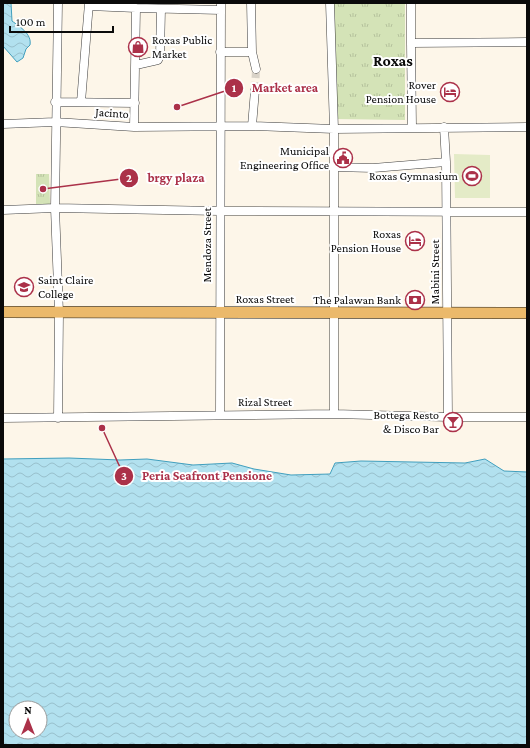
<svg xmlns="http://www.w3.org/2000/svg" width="530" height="748" viewBox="0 0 530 748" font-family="'Crimson Pro',serif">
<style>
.park{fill:url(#park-tufts)}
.pitch{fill:#e4ebc7}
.water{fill:url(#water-waves);stroke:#419fbe;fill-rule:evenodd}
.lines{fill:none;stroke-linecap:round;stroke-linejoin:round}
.minor-tunnel{stroke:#d9d3c8;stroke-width:8;stroke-dasharray:8 4;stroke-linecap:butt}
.minor-casing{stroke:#3d3d3d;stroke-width:9}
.major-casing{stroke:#1b1b1b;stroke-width:12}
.minor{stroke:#fff;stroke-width:8}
.major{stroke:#ebb96b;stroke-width:11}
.labels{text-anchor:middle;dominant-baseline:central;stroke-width:4;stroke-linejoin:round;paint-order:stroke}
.poi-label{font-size:12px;fill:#0a0a0a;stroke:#fff;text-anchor:end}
.street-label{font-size:12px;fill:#0a0a0a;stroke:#fff}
.district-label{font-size:16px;font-weight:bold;fill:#0a0a0a;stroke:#fff}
.leader{fill:none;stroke:#ab3149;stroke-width:1.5}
.callout-dot{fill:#ab3149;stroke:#fff;stroke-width:1.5}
.mark-label{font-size:12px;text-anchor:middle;font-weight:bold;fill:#fff}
.callout-label{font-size:13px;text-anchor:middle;font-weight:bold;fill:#ab3149;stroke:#fff;stroke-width:4;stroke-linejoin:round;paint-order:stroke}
</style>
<defs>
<pattern id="park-tufts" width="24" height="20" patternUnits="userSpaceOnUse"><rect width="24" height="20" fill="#d4e3b7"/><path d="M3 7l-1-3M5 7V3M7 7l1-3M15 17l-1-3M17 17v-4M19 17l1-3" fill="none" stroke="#b5c19c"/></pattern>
<pattern id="water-waves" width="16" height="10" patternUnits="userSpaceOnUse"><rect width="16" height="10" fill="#b2e1ef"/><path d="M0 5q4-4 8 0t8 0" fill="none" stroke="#98c0cc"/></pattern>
</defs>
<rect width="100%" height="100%" fill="#fdf6e9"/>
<path class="park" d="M334 3H405V120L334 119Z
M36 174H49L50 204H36Z"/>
<path class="pitch" d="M454 154 490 155V198H455Z"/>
<path class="water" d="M3 3H11L12 21C20 27 32 34 30 45L26 49 23 58 17 62 3 46Z
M69 458 120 460 147 459 193 465 232 463 254 469 291 475 330 474 335 463 361 461 465 463 485 459 504 471 527 472V745H3V459ZM16 708H40V732H16Z"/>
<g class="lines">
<path class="minor-tunnel" d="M255 90 256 69"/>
<defs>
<path id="minor" d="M58 3 55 208 59 313 58 418
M251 3 252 52
M330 3 334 129V414
M89 6 136 8
M411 43V3
M220 52H252L256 69
M136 65 158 60 160 55 161 9
M55 102 135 103
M81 102 89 3
M3 124 55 122 134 127 252 126 334 129 527 127
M252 126 255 90
M134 127 136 8 221 10
M412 127 411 43 527 42
M444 127 446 162 448 417
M333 167 373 168 446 162
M3 210 55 208 219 211 527 212
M220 414 221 3
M3 418 334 414 448 417H527"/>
<path id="major" d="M3 312 527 313"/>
</defs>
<use href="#minor" class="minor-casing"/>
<use href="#major" class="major-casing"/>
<use href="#minor" class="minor"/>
<use href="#major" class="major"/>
</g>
<defs>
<symbol id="shop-ring" viewBox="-11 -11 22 22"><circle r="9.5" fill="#fff" stroke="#ab3149" stroke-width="1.5"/><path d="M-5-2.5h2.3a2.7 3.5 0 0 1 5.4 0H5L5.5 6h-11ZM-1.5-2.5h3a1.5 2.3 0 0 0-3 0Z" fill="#ab3149"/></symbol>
<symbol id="hotel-ring" viewBox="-11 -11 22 22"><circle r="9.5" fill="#fff" stroke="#ab3149" stroke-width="1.5"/><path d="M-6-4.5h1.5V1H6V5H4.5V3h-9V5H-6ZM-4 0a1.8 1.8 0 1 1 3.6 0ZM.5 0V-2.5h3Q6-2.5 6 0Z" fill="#ab3149"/></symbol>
<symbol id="civic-ring" viewBox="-11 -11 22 22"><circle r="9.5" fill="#fff" stroke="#ab3149" stroke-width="1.5"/><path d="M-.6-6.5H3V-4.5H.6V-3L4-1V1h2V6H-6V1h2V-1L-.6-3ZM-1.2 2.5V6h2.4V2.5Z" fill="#ab3149"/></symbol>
<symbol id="stadium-ring" viewBox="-11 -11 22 22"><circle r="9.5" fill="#fff" stroke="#ab3149" stroke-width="1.5"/><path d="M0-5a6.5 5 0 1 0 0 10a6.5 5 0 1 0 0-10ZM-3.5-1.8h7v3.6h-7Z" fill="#ab3149"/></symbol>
<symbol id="university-ring" viewBox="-11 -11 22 22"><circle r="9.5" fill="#fff" stroke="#ab3149" stroke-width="1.5"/><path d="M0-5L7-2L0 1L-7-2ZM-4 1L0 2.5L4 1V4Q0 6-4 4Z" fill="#ab3149"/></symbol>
<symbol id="bank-ring" viewBox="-11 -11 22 22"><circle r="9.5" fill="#fff" stroke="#ab3149" stroke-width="1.5"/><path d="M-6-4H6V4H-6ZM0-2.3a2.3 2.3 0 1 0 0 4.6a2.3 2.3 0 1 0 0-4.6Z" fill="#ab3149"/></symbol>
<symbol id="bar-ring" viewBox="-11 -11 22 22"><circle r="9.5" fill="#fff" stroke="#ab3149" stroke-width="1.5"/><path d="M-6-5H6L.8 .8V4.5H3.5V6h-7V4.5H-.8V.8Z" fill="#ab3149"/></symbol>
</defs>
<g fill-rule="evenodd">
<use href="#shop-ring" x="127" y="36" width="22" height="22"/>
<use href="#hotel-ring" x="439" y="81" width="22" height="22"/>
<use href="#civic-ring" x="332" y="147" width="22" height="22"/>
<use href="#stadium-ring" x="461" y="165" width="22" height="22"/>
<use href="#hotel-ring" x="404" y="230" width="22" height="22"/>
<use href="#university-ring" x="13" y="276" width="22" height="22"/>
<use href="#bank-ring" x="404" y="289" width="22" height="22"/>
<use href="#bar-ring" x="442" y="411" width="22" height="22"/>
</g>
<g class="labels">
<g class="poi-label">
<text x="152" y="40" text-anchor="start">Roxas Public<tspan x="152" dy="14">Market</tspan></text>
<text x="436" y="85">Rover<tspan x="436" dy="14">Pension House</tspan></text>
<text x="329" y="151">Municipal<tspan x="329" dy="14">Engineering Office</tspan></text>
<text x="458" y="176">Roxas Gymnasium</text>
<text x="401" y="234">Roxas<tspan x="401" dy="14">Pension House</tspan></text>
<text x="38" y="280" text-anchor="start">Saint Claire<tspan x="38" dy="14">College</tspan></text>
<text x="401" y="300">The Palawan Bank</text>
<text x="439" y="415">Bottega Resto<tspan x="439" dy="14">&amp; Disco Bar</tspan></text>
</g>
<g class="street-label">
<text transform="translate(112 113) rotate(4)">Jacinto</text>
<text transform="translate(207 245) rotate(-90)">Mendoza Street</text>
<text transform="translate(435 272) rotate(-90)">Mabini Street</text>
<text x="265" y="299">Roxas Street</text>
<text x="265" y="402">Rizal Street</text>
</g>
<g class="district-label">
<text x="393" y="60">Roxas</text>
</g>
</g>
<path class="leader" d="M177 107L234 88M43 189L129 178M102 428L124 476"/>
<g class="callout-dot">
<circle cx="177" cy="107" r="4"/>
<circle cx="43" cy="189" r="4"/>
<circle cx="102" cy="428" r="4"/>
<circle cx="234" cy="88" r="10"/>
<circle cx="129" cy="178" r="10"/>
<circle cx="124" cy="476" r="10"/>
</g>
<g class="mark-label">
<text x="234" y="92">1</text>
<text x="129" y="182">2</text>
<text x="124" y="480">3</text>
</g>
<g class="callout-label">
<text x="285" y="92">Market area</text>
<text x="176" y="182">brgy plaza</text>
<text x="207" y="480">Peria Seafront Pensione</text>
</g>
<rect width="530" height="748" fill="none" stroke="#0a0a0a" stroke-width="8"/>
<g transform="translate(28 720)"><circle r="19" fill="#ffffff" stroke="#9d9d9d"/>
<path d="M0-3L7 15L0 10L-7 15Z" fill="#ab3149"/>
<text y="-6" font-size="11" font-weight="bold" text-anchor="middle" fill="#0a0a0a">N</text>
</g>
<path d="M10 26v6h103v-6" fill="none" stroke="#0a0a0a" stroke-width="2"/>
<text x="16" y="26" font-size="12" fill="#0a0a0a" stroke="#ffffff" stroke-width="3" paint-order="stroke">100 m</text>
</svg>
